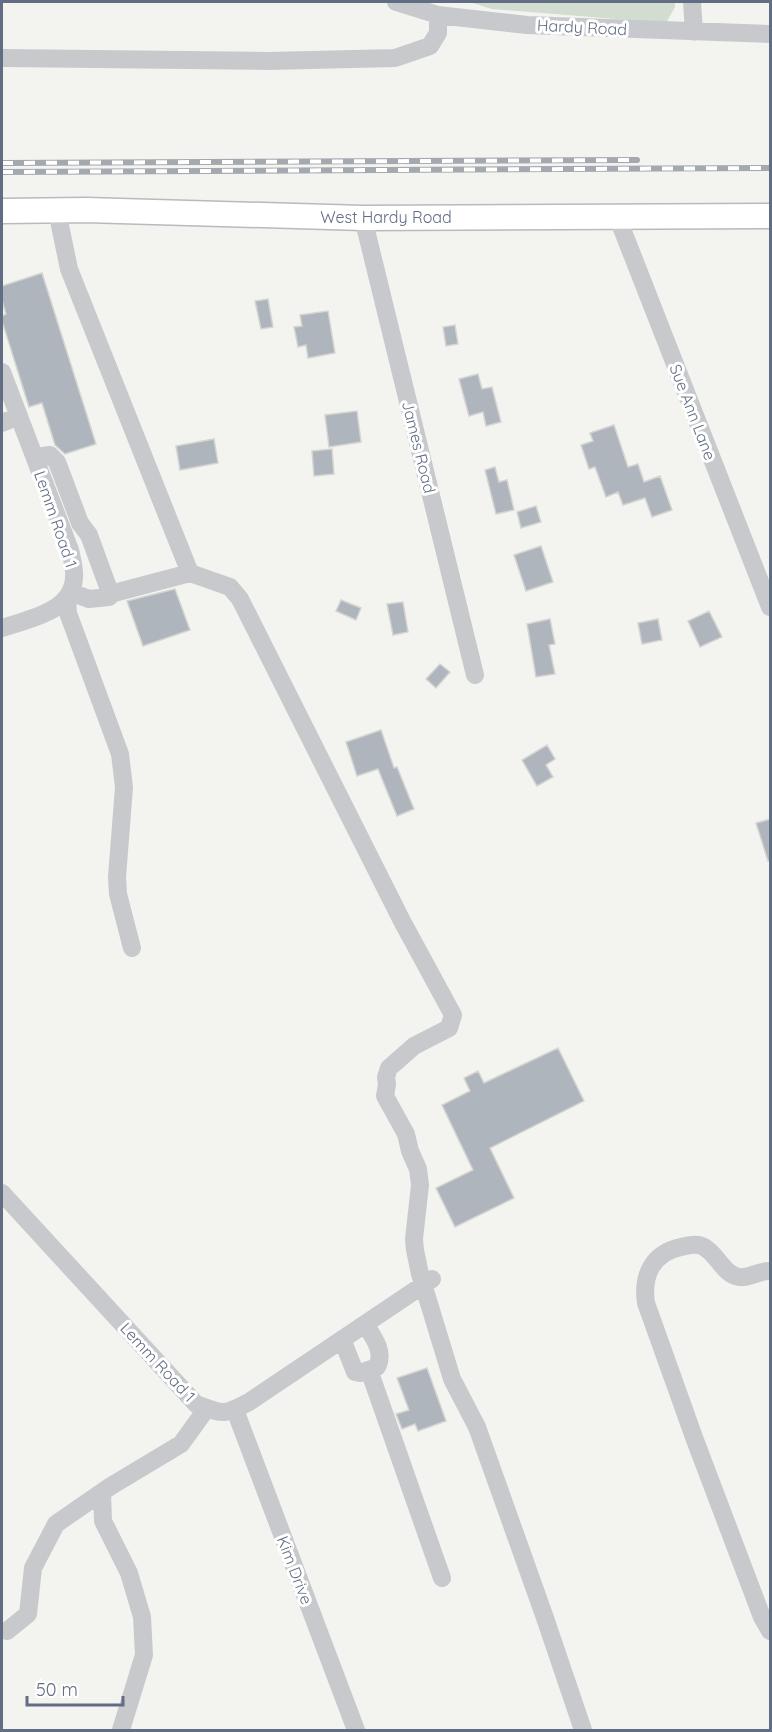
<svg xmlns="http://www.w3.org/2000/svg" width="772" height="1732" viewBox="0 0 772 1732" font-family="Quicksand,sans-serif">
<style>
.green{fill:#d2dcd0}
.building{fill:#afb5bc;stroke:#d4d5d2;stroke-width:1.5}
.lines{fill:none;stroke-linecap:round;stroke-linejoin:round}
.major-casing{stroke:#b7babe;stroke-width:27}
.minor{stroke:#c7c9cd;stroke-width:18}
.major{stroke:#fff;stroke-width:24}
.rail-casing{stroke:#a4a8af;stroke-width:6}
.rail{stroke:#fff;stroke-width:4;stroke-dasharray:11;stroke-linecap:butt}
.labels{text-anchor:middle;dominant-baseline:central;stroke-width:6;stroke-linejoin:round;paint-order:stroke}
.street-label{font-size:16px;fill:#606d83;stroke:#fff}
</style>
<rect width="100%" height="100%" fill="#f3f4ef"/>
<path class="green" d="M469 2H675V7L666 23 492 9Z"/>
<path class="building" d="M42 273 96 444 65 454 55 445 42 403 29 407 2 321V316L6 314 2 300V286Z
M268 299 273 327 261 329 255 301Z
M328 311 335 353 308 358 306 345 298 347 294 327 302 326 300 315Z
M455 325 458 344 446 346 443 327Z
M478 374 482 389 492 387 501 422 486 426 483 412 469 416 459 379Z
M357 411 361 442 329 447 325 415Z
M614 425 628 467 638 464 644 482 660 476 672 510 652 517 645 498 623 505 618 492 606 497 595 467 589 469 581 445 593 441 590 433Z
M214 439 218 463 180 470 176 446Z
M332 449 334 474 314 476 312 451Z
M495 467 499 482 507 480 514 510 496 514 485 470Z
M536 506 541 522 521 528 517 512Z
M541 546 553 582 526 591 514 555Z
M175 589 190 630 143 646 127 601Z
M341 600 361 608 356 620 336 611Z
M403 602 408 632 393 635 387 604Z
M709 611 722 637 700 647 688 621Z
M550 619 555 644 549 645 555 674 536 677 527 624Z
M658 619 662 640 642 644 638 623Z
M440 664 450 672 436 688 426 679Z
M381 730 394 768 397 767 414 809 397 816 378 769 357 776 346 742Z
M547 745 555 759 546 765 553 777 537 786 522 760Z
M771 819V861H768L756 823Z
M558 1048 584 1101 490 1148 514 1198 455 1227 436 1188 473 1170 442 1105 470 1091 464 1078 478 1071 484 1083Z
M427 1368 446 1421 418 1431 415 1424 402 1429 396 1414 409 1410 397 1378Z"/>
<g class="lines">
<defs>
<path id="major" d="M2 211 86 210 363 218 770 216"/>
</defs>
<use href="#major" class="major-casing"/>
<path class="minor" d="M396 2 438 15 527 25 770 34
M692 2 694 32
M2 58 268 61 395 58 430 46 438 33V15
M57 211 69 269 190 573
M617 216 770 607
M363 218 475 675
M2 372 70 550C72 559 75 569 74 578 72 612 28 619 2 628
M2 423 19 416
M36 461 43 456 50 455 57 462 80 523 89 535 108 587 109 597 89 599 70 592
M109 597 114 593 190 573 230 587 240 599 402 921 453 1015 449 1028 414 1046 389 1068 386 1077 387 1084 385 1096 406 1134 410 1151 418 1169 420 1185 414 1239 415 1250 420 1274 452 1379 477 1427 544 1615 583 1730
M67 598 68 613 120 754 124 787 117 877 118 894 132 948
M2 1193 196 1404C223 1414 223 1416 249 1402L432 1279
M770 1271C760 1270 749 1279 739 1277 723 1274 717 1254 704 1247 697 1243 688 1245 681 1247 652 1253 642 1276 646 1303L695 1440 762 1617 770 1631
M342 1339 355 1372 360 1373 377 1367C385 1351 373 1337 365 1324
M369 1370 442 1578
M235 1410 356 1730
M102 1493 103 1521 129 1573 142 1617 144 1655 121 1730
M7 1631 28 1614 33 1568 56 1524 111 1486 181 1444 207 1408"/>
<use href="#major" class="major"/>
<defs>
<path id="rail" d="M2 163 637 160
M2 172 770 168"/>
</defs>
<use href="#rail" class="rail-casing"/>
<use href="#rail" class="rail"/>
</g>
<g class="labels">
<g class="street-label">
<text transform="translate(582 27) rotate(3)">Hardy Road</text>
<text x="386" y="217">West Hardy Road</text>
<text transform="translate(693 412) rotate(69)">Sue Ann Lane</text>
<text transform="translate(419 447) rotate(76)">James Road</text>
<text transform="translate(56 519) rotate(71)">Lemm Road 1</text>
<text transform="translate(158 1362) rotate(47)">Lemm Road 1</text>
<text transform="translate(295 1570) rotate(69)">Kim Drive</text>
</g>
</g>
<rect width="772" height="1732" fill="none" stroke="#606d83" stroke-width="6"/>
<path d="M27 1696v9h96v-9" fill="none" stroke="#606d83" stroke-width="3"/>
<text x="36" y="1696" font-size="18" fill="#606d83" stroke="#ffffff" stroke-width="4.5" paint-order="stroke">50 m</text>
</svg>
